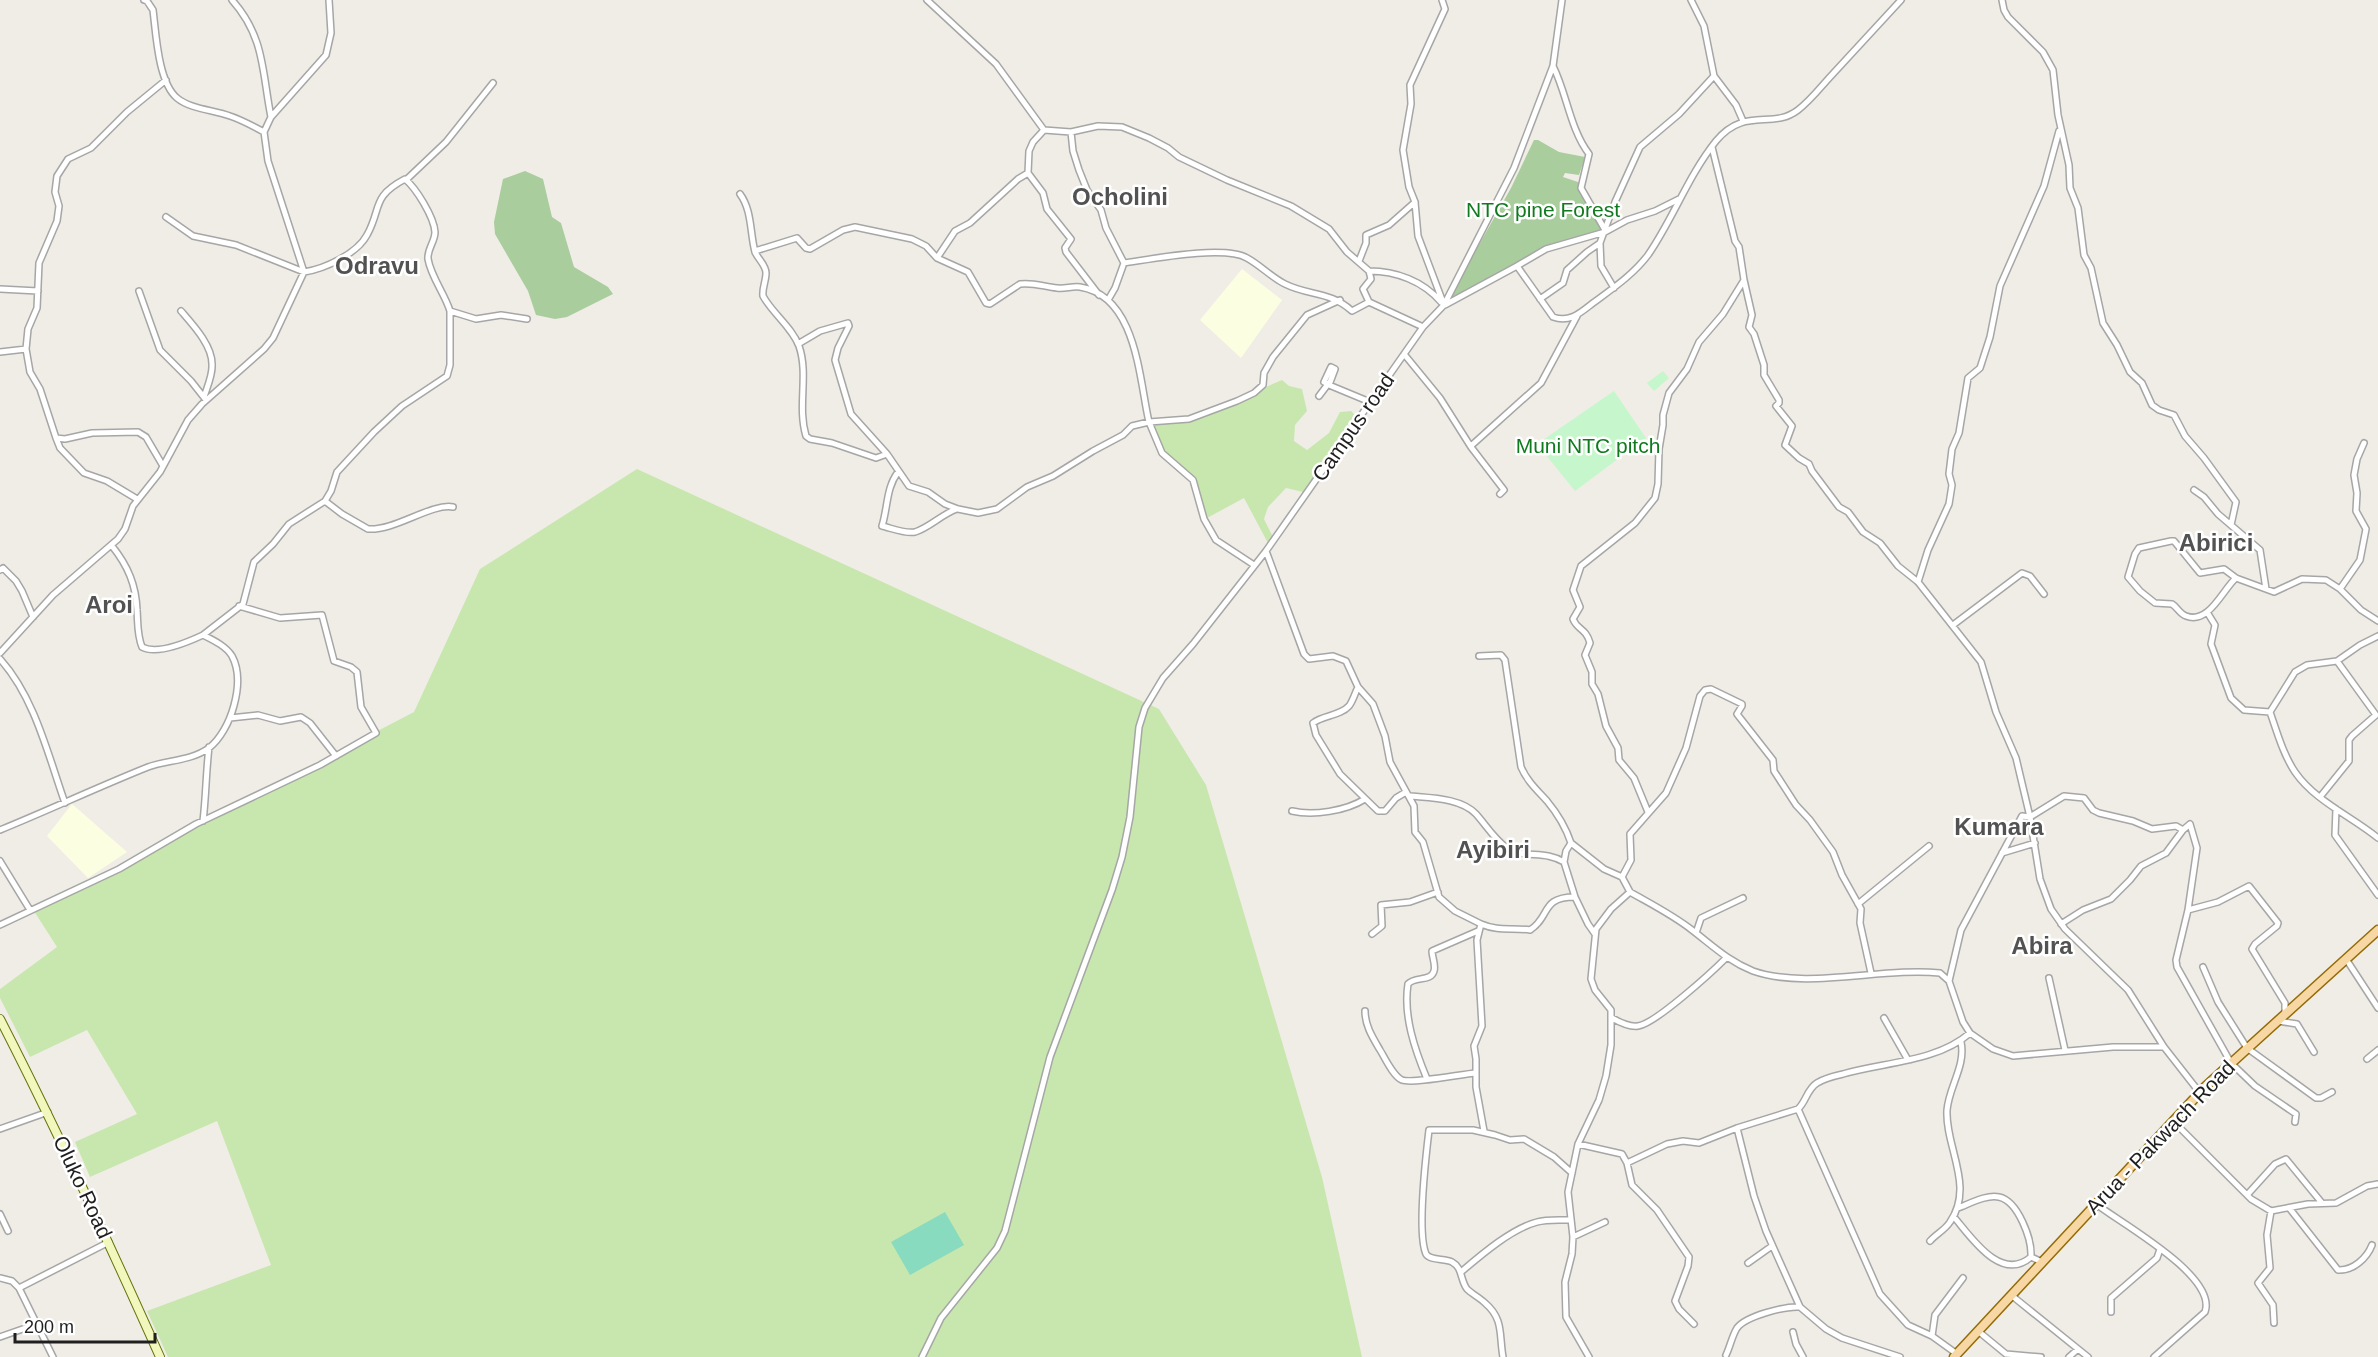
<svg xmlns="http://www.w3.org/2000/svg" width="2378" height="1357" viewBox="0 0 2378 1357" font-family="Helvetica,sans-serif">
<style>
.education{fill:#fcfee1}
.grass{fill:#c8e7af}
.forest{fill:#a9cd9d}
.park{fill:#c6f7cc}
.pitch{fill:#88dbbf}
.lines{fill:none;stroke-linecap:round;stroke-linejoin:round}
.street-casing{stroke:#a6a6a6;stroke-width:8}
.secondary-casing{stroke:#62730a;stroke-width:10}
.primary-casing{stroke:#946c07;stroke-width:11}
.street{stroke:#fff;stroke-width:5}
.secondary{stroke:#f1f7bd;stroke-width:8}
.primary{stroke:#f7d7a3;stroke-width:8}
.labels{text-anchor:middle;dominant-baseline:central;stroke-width:5;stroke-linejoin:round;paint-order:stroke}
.park-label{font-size:21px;fill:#117a1f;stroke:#fff}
.street-label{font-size:21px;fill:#1f1f1f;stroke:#fff}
.quarter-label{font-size:24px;font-weight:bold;fill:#525252;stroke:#fff}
</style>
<rect width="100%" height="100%" fill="#f0ede6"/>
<path class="education" d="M1242 269 1282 300 1241 358 1200 320Z
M72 804 127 852 88 878 47 836Z"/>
<path class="grass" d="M1282 380 1289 386 1302 389 1307 411 1295 425 1294 441 1307 450 1329 433 1340 412 1351 411 1358 418 1303 492 1286 488 1268 507 1264 519 1274 539 1269 545 1244 498 1207 518 1197 482 1192 475 1171 459 1163 447 1153 422C1198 423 1241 397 1282 380Z
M637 469 1159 709 1206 785 1322 1177 1362 1357H168L147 1311 271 1265 217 1121 90 1177 75 1142 137 1114 87 1030 30 1057 0 998V989L57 947 32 908 161 844 414 712 480 569Z"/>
<path class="forest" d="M1534 140H1538L1559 152 1585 157 1579 175 1565 173 1563 177 1578 182 1604 230 1543 249 1446 303 1511 188Z
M525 171 543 179 552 217 561 223 574 267 608 287 613 294 567 317 555 319 536 315 528 291 495 234 494 222 503 179Z"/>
<path class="park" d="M1663 371 1669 378 1654 391 1647 383Z
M1614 391 1646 438 1575 491 1537 444Z"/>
<path class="pitch" d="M945 1212 964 1245 910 1275 891 1242Z"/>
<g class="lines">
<defs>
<path id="street" d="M144 0 147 1 153 10C156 33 158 82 177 98 190 109 214 110 230 116 242 120 253 126 264 132
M232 0C265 37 262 72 271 117
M927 0 996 64 1044 130 1071 132 1073 151 1079 170 1087 190 1101 210 1106 228 1124 263 1115 288 1108 300
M1442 0 1445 9 1410 85 1411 104 1403 150 1409 187 1415 202 1418 236 1444 305
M1691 0 1704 26 1714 76 1736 105 1743 121
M2002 0 2004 10 2008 17 2043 52 2053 70 2058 115 2069 165 2070 188 2078 208 2084 255 2091 268 2103 323 2117 345 2130 372 2142 383 2152 405 2159 410 2174 415 2185 436 2204 458 2236 502 2231 525
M1553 66C1567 94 1570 129 1589 154L1581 188 1605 230
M1044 130 1033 142 1029 151 1028 173 1043 193 1047 209 1071 239 1065 248 1066 252 1099 295
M1071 132 1098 126 1122 127 1149 138 1168 148 1179 157 1227 180 1291 206 1329 229 1347 252 1369 271 1371 279 1363 289 1369 302
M406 180 446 142 493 83
M740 194C752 210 750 233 755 252 758 259 766 265 766 273 766 281 762 288 763 296 772 313 792 327 799 346 809 375 797 406 806 436L810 439 832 443 876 458 887 454
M166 217 193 236 236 245 304 272C324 269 357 254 367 235 382 208 371 197 405 179 416 188 434 217 435 232 435 242 427 249 428 259 431 277 445 294 450 311L476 319 501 315 527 319
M755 251 797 238 806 248 810 249 843 230 855 227 912 239 926 246 937 258 968 272 986 303 990 304 1020 284C1033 282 1045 287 1057 288 1065 289 1072 286 1080 287 1137 296 1139 379 1149 422L1189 419 1237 401 1254 393 1263 385 1264 373 1273 357 1307 315 1340 300
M937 258 955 231 970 223 1018 179 1028 173
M1359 261 1366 243V235L1389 225 1415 202
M1124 263C1152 259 1224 245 1247 258 1260 265 1271 277 1285 284 1309 296 1330 291 1352 311L1369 302 1423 327
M1517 266 1546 249 1605 232 1627 220 1655 211 1679 199
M1369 271C1396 271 1423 281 1441 302
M1744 280 1752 315 1749 327 1754 334 1764 365V375L1779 400V403L1776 406 1792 426 1785 445 1799 458 1809 464 1812 471 1839 507 1848 512 1863 532 1880 543 1898 566 1918 582 1981 662 1996 712 2016 758 2030 817 2040 879 2051 909 2065 929 2128 990 2164 1047 2200 1093
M1614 288 1601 266 1600 243 1615 202 1640 147 1679 114 1714 76
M0 289 38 291
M139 291 160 350 191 381 206 400
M1540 299 1563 283 1567 270 1587 252 1600 243
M1445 305 1517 266 1553 317C1570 323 1580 313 1593 303 1612 289 1634 274 1648 255 1673 219 1688 176 1716 141 1745 106 1772 130 1798 110 1810 101 1820 88 1830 77 1854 51 1877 26 1901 0
M181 311C193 325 212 345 212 364 213 375 207 387 204 397
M798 344 820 331 848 323 849 326 838 348 835 360 851 414 887 454 909 486 928 492 945 504 958 509 978 513 997 509 1027 487 1053 476 1093 451 1123 435 1132 426 1149 422 1162 453 1193 480 1204 519 1216 540 1254 565
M26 349 28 329 37 308 39 263 57 221 59 206 55 192 57 176 68 159 91 148 127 112 166 80
M0 352 26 349 30 372 40 389 56 438 65 439 92 433 138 432 146 437 163 466
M1404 354 1440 398 1471 447 1504 490 1500 494
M1319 396 1328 384 1324 382 1331 367 1335 369 1329 385 1370 402
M56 438 60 448 84 473 107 481 137 499
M1472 445 1541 383 1577 316
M898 472C886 488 888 507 882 526 891 528 905 534 915 532 929 528 942 514 957 509
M2194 490 2204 497 2218 514 2260 550 2266 589
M325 501 342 514 368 529C395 531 431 503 453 507
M1266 551 1304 654 1309 659 1333 656 1346 661 1358 687 1373 704 1385 736 1390 762 1414 806 1415 832 1423 842 1439 897 1455 911 1481 924 1477 940 1482 1026 1474 1046 1476 1059V1087L1484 1131
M0 570 3 568 16 581 22 591 33 617
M2236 578C2223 589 2209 625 2186 616 2180 614 2177 607 2172 604L2155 603 2140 591 2128 577 2135 554 2139 548 2171 541H2174L2200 573 2224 569 2236 578 2274 592 2302 579 2326 580 2340 589 2361 610 2378 621
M1918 582 1928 550 1949 504 1952 485 1949 474 1952 449 1959 433 1968 378 1980 368 1990 337 2000 286 2044 186 2059 131
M2340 589 2360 560 2366 529 2356 511 2357 493 2354 475 2357 459 2364 443
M2207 612 2215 625 2211 644 2231 698 2244 710 2270 712
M1953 625 2022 573 2030 576 2044 594
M203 635 243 604 254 562 273 544 289 524 325 501 331 491 337 472 374 432 402 406 447 376 450 365V311
M0 653 53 595 118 539 125 529 133 506 160 472 188 420 202 404 264 349 273 338 304 272 268 161 264 132 271 117 326 55 331 33 329 0
M1479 656 1501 655 1505 660 1521 767C1527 781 1537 790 1547 801 1557 813 1566 828 1571 843L1566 851 1564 862 1575 897 1588 924 1595 934
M0 659C35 698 48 755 65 803
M1358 687C1355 693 1353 701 1349 706 1340 716 1323 715 1313 723L1316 735 1340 774 1378 811H1385L1396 798 1406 792
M2270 712C2277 732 2283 754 2295 772 2315 801 2351 816 2378 838
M2270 712 2295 672 2307 665 2337 661 2360 645 2378 636
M230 718 258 715 280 721 301 717 310 723 336 756
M1410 796C1431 798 1461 798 1476 814 1486 825 1494 839 1507 848 1524 859 1545 850 1564 862
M2320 797 2349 761V740L2352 736 2376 715 2337 661
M2336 809 2335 835 2378 895
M1292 811C1313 816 1346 811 1365 799
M1648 812 1634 778 1619 760 1618 748 1606 726 1598 694 1592 684V672L1585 655 1590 643C1586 628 1577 630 1573 619L1580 607 1573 590 1581 566 1635 523 1655 498 1658 484 1659 449 1663 425V415L1669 393 1687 369 1699 342 1723 314 1744 280 1739 247 1735 241 1712 147
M203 821C206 797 206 772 209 747
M0 830C49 810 98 787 148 767 167 760 191 761 209 748 231 731 246 682 232 656 226 646 213 640 203 635 188 642 157 655 142 647 137 635 138 623 137 610 136 585 128 566 112 546
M1571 843 1604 869 1622 877
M2002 853 2035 843
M0 861 30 910
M1630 892 1622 877 1631 860 1630 834 1666 793 1686 748 1700 696 1705 690 1711 689 1742 704V706L1737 714 1773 760 1774 771 1796 805 1810 820 1833 852 1842 875 1861 909 1860 923 1871 973
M1858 904 1929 846
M2188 910 2218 902 2249 886 2278 923 2277 926 2255 944 2252 949 2285 1003V1014
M1481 924C1500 932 1511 927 1530 930 1551 917 1540 897 1575 897
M2061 924 2083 910 2111 899 2130 880 2141 866 2166 853 2183 830 2190 824 2197 848 2188 910 2176 960 2177 967 2231 1063 2255 1086 2296 1114 2295 1122
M0 925 119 869 196 824 320 765 376 733 361 707 357 672 351 667 334 661 322 615 280 618 239 606
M1696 933 1701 918 1743 898
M1372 934 1382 926 1381 905 1410 902 1438 892
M2346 959 2378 1008
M2203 967 2218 1002 2247 1048 2316 1098H2321L2332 1092
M2049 978 2065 1050
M1949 981 1961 930 2022 816 2030 817 2064 796 2084 798 2093 810 2099 813 2133 821 2152 829 2176 826 2183 830
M1365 1011C1365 1026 1373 1038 1380 1050 1385 1058 1393 1076 1402 1080 1413 1084 1462 1074 1476 1073
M1612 1018C1619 1022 1630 1027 1638 1026 1655 1024 1712 972 1726 958
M1884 1018 1908 1060
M2278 1021 2297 1024 2314 1052
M2367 1059 2378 1050
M1427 1079C1415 1050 1403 1016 1408 984 1415 976 1431 982 1434 971 1436 965 1432 957 1432 951L1478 931
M1798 1109 1880 1294 1908 1325 1932 1336 1957 1354
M2173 1121 2251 1199 2271 1211 2308 1204 2336 1203 2367 1186 2378 1184
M1737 1128 1754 1196 1766 1231 1800 1307 1826 1329 1842 1338 1900 1357
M0 1129 48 1112
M1578 1144 1622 1154 1627 1163 1632 1185 1657 1210 1689 1257 1688 1266 1675 1301 1679 1309 1694 1324
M1627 1163 1667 1144 1683 1141 1699 1143 1737 1128 1798 1109C1806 1102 1807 1089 1817 1083 1825 1078 1834 1076 1843 1074 1884 1062 1937 1062 1970 1033
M2247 1195 2275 1164 2286 1159 2322 1203
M2096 1204C2119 1222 2218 1276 2205 1312L2154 1357
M1958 1208C1969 1204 1987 1194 1999 1197 2018 1201 2032 1239 2031 1257
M2290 1209 2338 1270C2353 1271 2367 1258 2372 1245
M2271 1211 2267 1235 2270 1268 2258 1283 2273 1305 2274 1323
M0 1214 8 1231
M1954 1217C1971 1237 2001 1283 2031 1257L2042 1262
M1573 1237 1605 1222
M1930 1241C1936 1234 1945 1230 1950 1222 1975 1186 1945 1147 1947 1110 1949 1086 1966 1066 1961 1042
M1748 1263 1772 1246
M1461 1272C1481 1255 1511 1229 1537 1222 1547 1219 1559 1220 1570 1220
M0 1278 12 1281 19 1288 53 1357
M19 1288 109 1242
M2011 1295 2088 1357
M2111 1312V1298L2157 1258 2160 1249
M1978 1331 2006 1354 2041 1357
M1793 1332 1796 1344 1803 1357
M1932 1336 1935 1315 1963 1278
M0 1337 37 1324
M1726 1355C1730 1347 1732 1336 1737 1328 1746 1316 1785 1306 1800 1307
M922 1357 941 1318 997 1248 1005 1231 1050 1057 1112 890 1122 857 1130 817 1139 727 1145 708 1163 678 1193 644 1266 551 1423 327 1444 305 1514 168 1553 66 1562 0
M1503 1357C1499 1335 1504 1319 1485 1303 1480 1298 1472 1294 1467 1289 1460 1280 1463 1268 1452 1262 1445 1258 1430 1261 1426 1254 1417 1233 1426 1155 1429 1130H1473L1495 1135 1510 1140 1524 1139 1554 1157 1572 1173
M1589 1357 1566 1317 1565 1282 1572 1254 1573 1237 1568 1192 1578 1144 1599 1100 1606 1076 1611 1045V1010L1595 990 1591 979 1596 929 1611 909 1630 892C1651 904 1673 915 1692 930 1713 946 1728 961 1753 971 1807 990 1882 967 1940 973L1949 981 1963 1022 1970 1033 1993 1049 2013 1056 2113 1047H2164
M2069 1357 2078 1349"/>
<path id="secondary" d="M0 1019C57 1130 109 1243 160 1357"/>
<path id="primary" d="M1954 1357 2206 1086 2378 930"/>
</defs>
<use href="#street" class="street-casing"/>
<use href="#secondary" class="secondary-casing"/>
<use href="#primary" class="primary-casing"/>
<use href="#street" class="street"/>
<use href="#secondary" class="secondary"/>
<use href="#primary" class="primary"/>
</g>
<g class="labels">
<g class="park-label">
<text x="1543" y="209">NTC pine Forest</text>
<text x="1588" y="445">Muni NTC pitch</text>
</g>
<g class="street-label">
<text transform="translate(1353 427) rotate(-55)">Campus road</text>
<text transform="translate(2160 1137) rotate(-46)">Arua - Pakwach Road</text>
<text transform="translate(83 1187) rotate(65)">Oluko Road</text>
</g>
<g class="quarter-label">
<text x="1120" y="196">Ocholini</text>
<text x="377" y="265">Odravu</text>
<text x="2216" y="542">Abirici</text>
<text x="109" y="604">Aroi</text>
<text x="1999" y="826">Kumara</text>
<text x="1493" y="849">Ayibiri</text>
<text x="2042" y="945">Abira</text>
</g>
</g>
<path d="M15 1333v9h140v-9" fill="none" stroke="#1f1f1f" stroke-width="3"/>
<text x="24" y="1333" font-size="18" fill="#1f1f1f" stroke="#ffffff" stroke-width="4.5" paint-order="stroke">200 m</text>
</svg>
